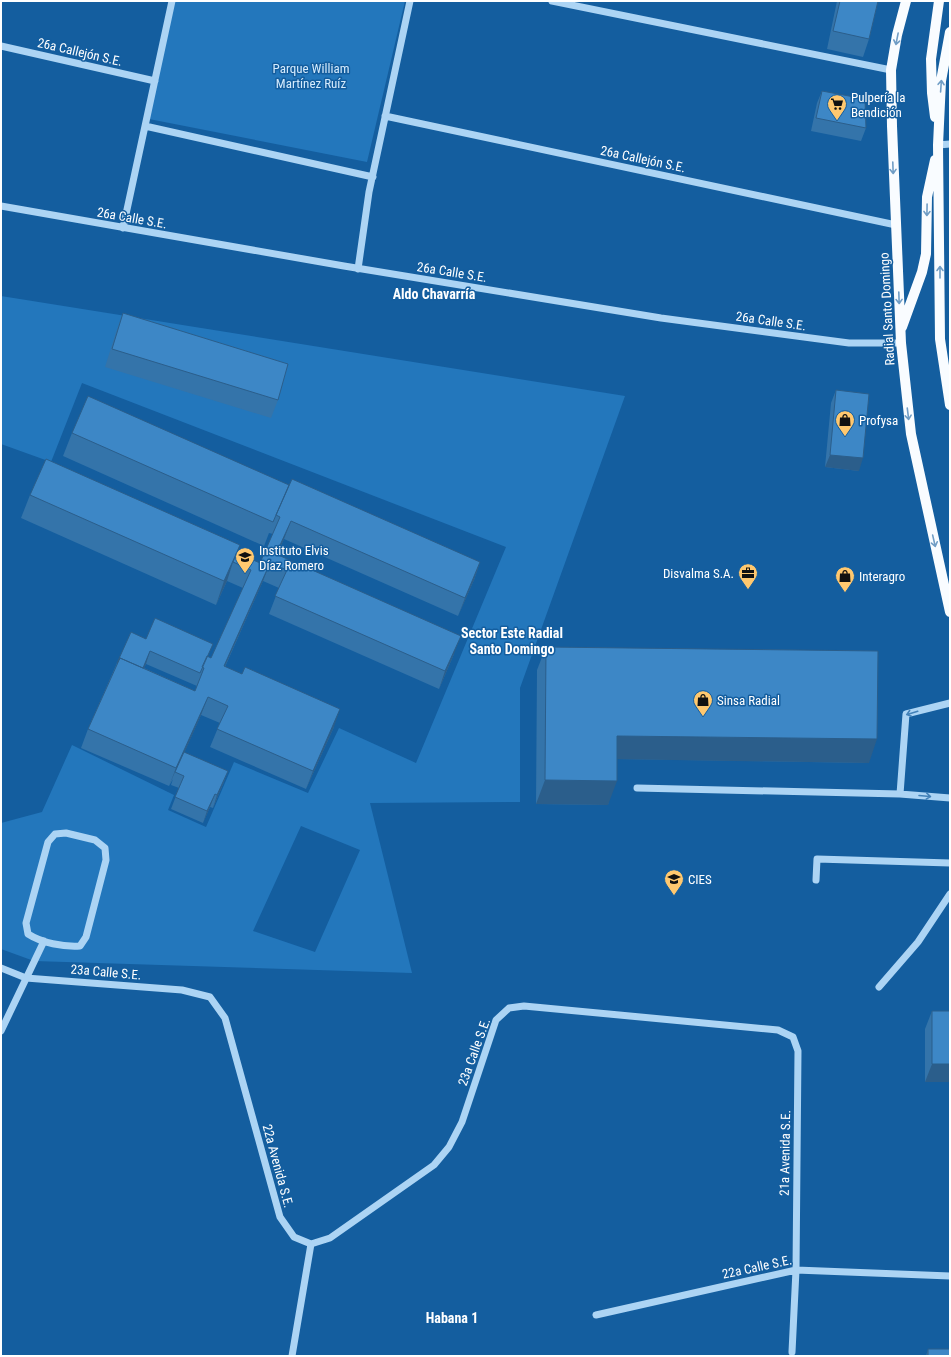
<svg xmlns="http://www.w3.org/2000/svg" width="951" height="1357" viewBox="0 0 951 1357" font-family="'Roboto Condensed',sans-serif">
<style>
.green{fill:#2377bc;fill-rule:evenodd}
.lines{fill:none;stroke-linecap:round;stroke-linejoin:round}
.minor{stroke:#acd4f4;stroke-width:7}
.major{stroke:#f9fcff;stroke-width:10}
.wall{fill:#3474aa;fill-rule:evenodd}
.shaded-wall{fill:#2b5e8b}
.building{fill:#3d87c6;stroke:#2b5e8b}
.oneway{stroke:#709dc5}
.oneway2{stroke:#4281b8}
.labels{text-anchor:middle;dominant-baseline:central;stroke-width:3;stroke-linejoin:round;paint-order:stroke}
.street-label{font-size:13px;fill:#fff;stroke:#145e9f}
.park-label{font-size:13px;fill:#d5ebfd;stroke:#145e9f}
.poi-label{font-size:13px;fill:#fff;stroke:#145e9f;text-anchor:start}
.neighbourhood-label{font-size:14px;font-weight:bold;fill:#fff;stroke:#145e9f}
</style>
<rect width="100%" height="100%" fill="#145e9f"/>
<path class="green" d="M175 1H405L367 162 149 119Z
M1 296 625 396 520 688V802L370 803 412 973 34 961 1 949V823L42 812 72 745 174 795 168 810 206 827 234 762 308 793 339 728 416 763 506 547 82 383 51 462 1 444ZM301 826 360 850 315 952 253 931Z"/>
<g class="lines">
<path class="minor" d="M552 1 891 70
M1 46 155 81
M385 116 896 225
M145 126 373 177
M938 145 950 144
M1 206 344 266 661 318 849 343H901
M123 228 172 1
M358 269 369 192 410 1
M637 788 900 794 950 798
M900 794 906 714 950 703
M66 833 95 840 105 848 106 860 86 937 80 946C63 947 42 943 28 934L26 923 48 842 55 834Z
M816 880 817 859 950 863
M1 968 26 978 182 990 210 997 225 1018 280 1217 294 1237 311 1244
M879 987 918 942 950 894
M1 1031 44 941
M311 1244 330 1238 434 1165 449 1147 462 1122 496 1020 509 1008 524 1006 778 1030 793 1037 798 1051 796 1270 792 1352
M596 1315 796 1270 950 1276
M292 1356 311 1244"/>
<path class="major" d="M906 1 897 35 891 70 892 126 901 343 911 434 950 612
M950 32 941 81 938 145 940 339 950 405
M935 117 932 93 931 59 939 1
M902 327 922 272 926 254 927 197 935 160"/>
</g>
<path class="wall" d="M837 1H878L869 39 863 57 827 49Z
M822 91 866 128 861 141 811 131 817 103Z
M123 313 278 400 271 418 105 367 116 332Z
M836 390 859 471 825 467 831 403Z
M72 433 289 485 480 562 474 580 458 616 284 539 277 555 454 654 439 689 269 614 279 588 263 581 225 667 334 727 306 789 210 747 220 723 201 715 184 753 228 771 223 784 213 808 210 807 203 823 171 809 179 788 171 785 173 779 169 786 81 748 88 729 117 663 146 639 211 658 243 588 227 581 216 605 21 518 30 495 238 553 260 563 273 534 269 533 264 546 63 456ZM146 664 197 686 195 691 144 668Z
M546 647 869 763 617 759 608 805 536 804 537 670Z
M932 1011 950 1082H925V1029Z
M928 1349 950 1356H926Z"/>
<path class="shaded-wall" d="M830 455 863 458 859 471 825 467Z
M291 521 284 539 273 564 276 554Z
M240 545 234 563 233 562 227 581 216 605 224 581Z
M480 562 474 580 458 616 465 598Z
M270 563 263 581 217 684 224 666Z
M461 636 454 654 439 689 445 671Z
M150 651 146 664 136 686 140 673Z
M208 697 201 715 176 772H175L169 786 176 768Z
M340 709 334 727 306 789 313 771Z
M617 736 877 739 869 763 609 759Z
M228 771 223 784 213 808 217 795Z
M545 780 617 781 608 805 536 804Z
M215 794 210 807 203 823 207 811Z
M932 1064H950V1082H925Z"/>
<path class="building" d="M840 1H878L869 39 833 31Z
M822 91 865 99 866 128 816 118Z
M123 313 288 364 278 400 112 349Z
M836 390 869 394 863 458 830 455Z
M88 396 289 485 273 522 72 433Z
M46 459 240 545 224 581 30 495Z
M292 479 480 562 465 598 291 521 276 554 461 636 445 671 275 596 287 570 270 563 224 666 242 674 245 667 340 709 313 771 217 729 228 706 208 697 176 768 88 729 120 658 195 691 204 668 202 667 207 656 211 658 251 570 233 562 237 553 260 563 280 517 276 515Z
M155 618 213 644 200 673 150 651 143 668 120 658 117 663 131 632 146 639Z
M546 647 878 651 877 739 617 736V781L545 780Z
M184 752 228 771 217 795 215 794 207 811 175 797 184 776 175 772Z
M932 1011H950V1064H932Z
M928 1349H950V1356H928Z"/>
<defs><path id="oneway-shaft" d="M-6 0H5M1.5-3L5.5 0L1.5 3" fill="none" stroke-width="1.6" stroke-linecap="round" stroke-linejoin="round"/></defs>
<g class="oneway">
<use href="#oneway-shaft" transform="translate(897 39) rotate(101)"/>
<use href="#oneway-shaft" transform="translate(941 86) rotate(-86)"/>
<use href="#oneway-shaft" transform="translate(893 168) rotate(88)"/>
<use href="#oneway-shaft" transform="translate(927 210) rotate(91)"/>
<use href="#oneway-shaft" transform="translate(940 272) rotate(-90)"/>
<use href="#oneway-shaft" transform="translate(899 298) rotate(88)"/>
<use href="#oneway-shaft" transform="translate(908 414) rotate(83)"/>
<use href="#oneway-shaft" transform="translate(934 541) rotate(77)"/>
</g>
<g class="oneway2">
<use href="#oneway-shaft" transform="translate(912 713) rotate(163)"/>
<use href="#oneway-shaft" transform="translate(925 796) rotate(5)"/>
</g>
<defs>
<symbol id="supermarket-pin" viewBox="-11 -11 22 30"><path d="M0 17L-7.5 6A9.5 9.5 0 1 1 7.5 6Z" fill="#ffc86f" stroke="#145e9f"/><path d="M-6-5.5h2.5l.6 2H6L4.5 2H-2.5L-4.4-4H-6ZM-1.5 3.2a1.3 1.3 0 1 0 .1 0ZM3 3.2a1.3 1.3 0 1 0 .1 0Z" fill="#111"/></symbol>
<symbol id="shop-pin" viewBox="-11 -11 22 30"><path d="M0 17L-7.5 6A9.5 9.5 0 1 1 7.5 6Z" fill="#ffc86f" stroke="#145e9f"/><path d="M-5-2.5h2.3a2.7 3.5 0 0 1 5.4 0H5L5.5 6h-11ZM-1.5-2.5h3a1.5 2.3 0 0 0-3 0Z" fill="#111"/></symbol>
<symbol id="school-pin" viewBox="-11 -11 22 30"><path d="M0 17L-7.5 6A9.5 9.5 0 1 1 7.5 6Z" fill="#ffc86f" stroke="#145e9f"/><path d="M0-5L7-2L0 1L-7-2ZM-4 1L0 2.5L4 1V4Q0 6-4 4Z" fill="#111"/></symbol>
<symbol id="office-pin" viewBox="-11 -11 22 30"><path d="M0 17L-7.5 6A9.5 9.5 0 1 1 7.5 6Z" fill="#ffc86f" stroke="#145e9f"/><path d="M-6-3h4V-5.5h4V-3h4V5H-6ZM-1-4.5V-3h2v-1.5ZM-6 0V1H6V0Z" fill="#111"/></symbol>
<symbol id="university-pin" viewBox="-11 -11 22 30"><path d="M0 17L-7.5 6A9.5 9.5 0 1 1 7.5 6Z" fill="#ffc86f" stroke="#145e9f"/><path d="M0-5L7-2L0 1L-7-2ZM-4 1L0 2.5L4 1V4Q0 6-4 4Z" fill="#111"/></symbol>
</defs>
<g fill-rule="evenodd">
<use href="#supermarket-pin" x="826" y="93" width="22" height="30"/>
<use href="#shop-pin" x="834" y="409" width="22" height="30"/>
<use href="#school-pin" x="234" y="546" width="22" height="30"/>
<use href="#office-pin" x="737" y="562" width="22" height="30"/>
<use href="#shop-pin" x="834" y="565" width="22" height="30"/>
<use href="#shop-pin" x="692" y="689" width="22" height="30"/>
<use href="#university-pin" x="663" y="868" width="22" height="30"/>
</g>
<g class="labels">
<g class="street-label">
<text transform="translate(80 52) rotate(13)">26a Callejón S.E.</text>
<text transform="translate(643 159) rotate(12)">26a Callejón S.E.</text>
<text transform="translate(132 218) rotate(10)">26a Calle S.E.</text>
<text transform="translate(452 272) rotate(9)">26a Calle S.E.</text>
<text transform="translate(887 309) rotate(-93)">Radial Santo Domingo</text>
<text transform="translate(771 321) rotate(8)">26a Calle S.E.</text>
<text transform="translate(106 972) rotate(5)">23a Calle S.E.</text>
<text transform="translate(474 1052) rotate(-70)">23a Calle S.E.</text>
<text transform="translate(785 1153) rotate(-89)">21a Avenida S.E.</text>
<text transform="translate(278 1166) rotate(75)">22a Avenida S.E.</text>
<text transform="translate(757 1267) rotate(-12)">22a Calle S.E.</text>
</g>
<g class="park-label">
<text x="311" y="68">Parque William<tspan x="311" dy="15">Martínez Ruíz</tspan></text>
</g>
<g class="poi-label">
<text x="851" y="97">Pulpería la<tspan x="851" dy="15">Bendición</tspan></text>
<text x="859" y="420">Profysa</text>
<text x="259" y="550">Instituto Elvis<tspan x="259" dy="15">Díaz Romero</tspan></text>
<text x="734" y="573" text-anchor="end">Disvalma S.A.</text>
<text x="859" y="576">Interagro</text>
<text x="717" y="700">Sinsa Radial</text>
<text x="688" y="879">CIES</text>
</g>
<g class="neighbourhood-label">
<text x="434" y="294">Aldo Chavarría</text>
<text x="512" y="633">Sector Este Radial<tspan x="512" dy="16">Santo Domingo</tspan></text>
<text x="452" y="1318">Habana 1</text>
</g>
</g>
<rect width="951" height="1357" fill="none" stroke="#ffffff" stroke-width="4"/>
</svg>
